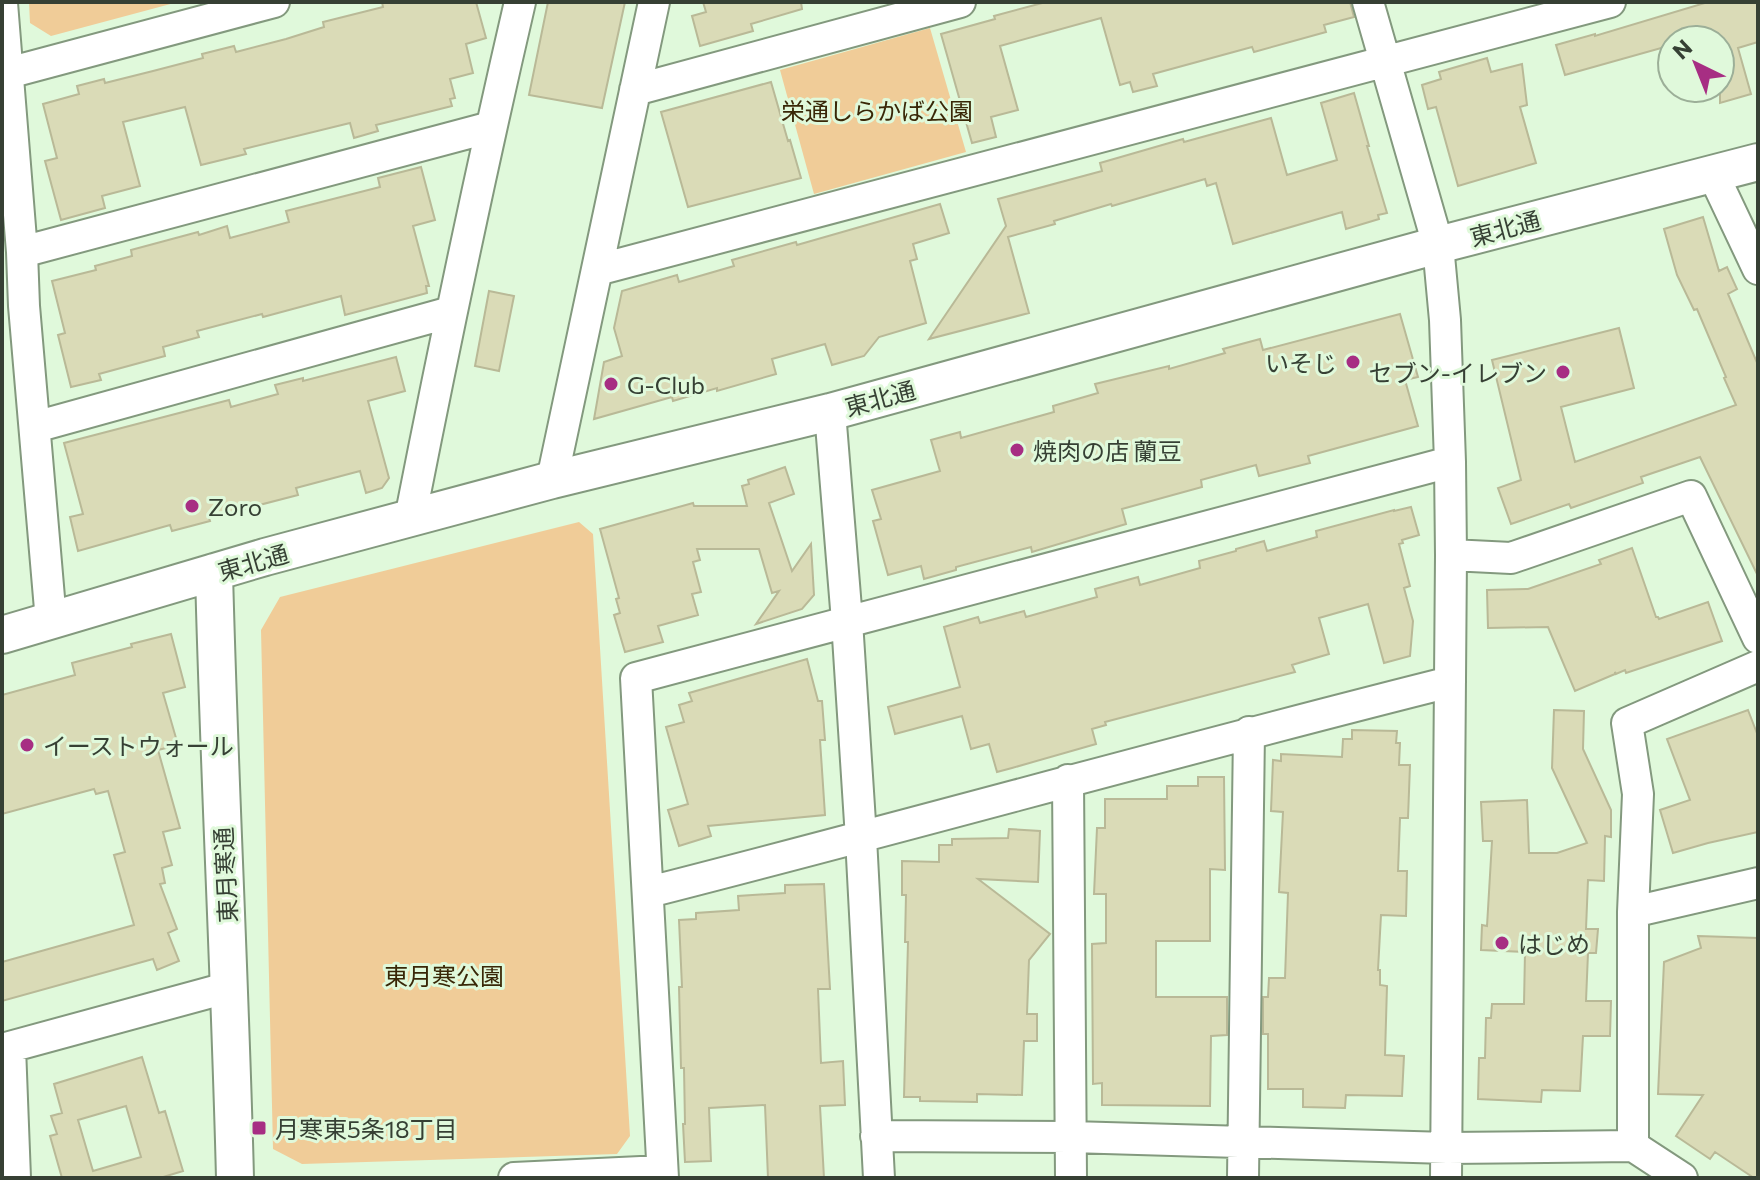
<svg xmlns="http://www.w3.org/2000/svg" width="1760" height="1180" viewBox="0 0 1760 1180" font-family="Commissioner,'Noto Sans JP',sans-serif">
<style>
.green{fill:#f0cc98}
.building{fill:#dadbb7;stroke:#b9b997;stroke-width:2;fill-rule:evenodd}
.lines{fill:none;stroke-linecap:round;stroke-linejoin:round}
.minor-casing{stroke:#83997e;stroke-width:34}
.tertiary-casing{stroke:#83997e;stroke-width:40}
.minor{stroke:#fff;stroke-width:30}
.tertiary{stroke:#fff;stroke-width:36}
.poi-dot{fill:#a72e83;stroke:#e0f9db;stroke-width:3}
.labels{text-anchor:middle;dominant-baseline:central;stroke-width:6;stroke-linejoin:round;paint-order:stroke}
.park-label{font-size:24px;fill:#392707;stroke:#e0f9db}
.street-label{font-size:24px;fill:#364034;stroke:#e0f9db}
.poi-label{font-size:24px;fill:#364034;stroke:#e0f9db;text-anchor:start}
</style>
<rect width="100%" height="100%" fill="#e0f9db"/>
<path class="green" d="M29 2H178L51 36 30 23Z
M930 28 966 152 814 194 780 70Z
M579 522 593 534 630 1136 617 1154 302 1164 273 1149 261 630 280 597Z"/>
<path class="building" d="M382 2H476L486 38 466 44 473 73 450 79 455 98 450 99 452 106 376 125 378 131 354 138 350 123 244 149 246 154 201 165 185 107 123 122 140 186 102 196 105 208 61 220 45 161 57 158 43 104 79 94 77 86 104 79 105 83 153 71 203 58 202 54 234 46 236 52 286 39 324 27 323 22 383 7Z
M548 2H625L602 108 529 95Z
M703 2H801L802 9 751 24 753 31 700 46 692 16 706 12Z
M1046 2H1350L1354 17 1324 25 1326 32 1254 52 1252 47 1153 74 1157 86 1133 92 1130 82 1120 85 1101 18 1000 46 1018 110 991 117 996 137 972 143 941 34 995 19 994 16Z
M1708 2H1758V42L1738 48 1751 94 1720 103V40H1672V45L1565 75 1556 45 1595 34V36Z
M1487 58 1491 72 1522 64 1527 105 1520 107 1536 163 1458 186 1436 107 1428 109 1422 85 1441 79 1439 72Z
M771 82 788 141 790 140 801 178 688 207 661 112Z
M1354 93 1369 146H1367L1387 213 1378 215 1379 219 1346 229 1342 212 1233 244 1216 183 1207 186 1205 179 1112 206 1111 204 1054 221 1055 224 1008 237 1029 313 929 339 1006 226 998 199 1102 171 1100 163 1183 139 1184 142 1271 118 1287 175 1337 160 1321 103Z
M421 167 435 220 413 226 429 286H426L427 293 345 315 341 296 263 317 262 314 197 331 199 337 163 347 165 356 99 374 101 380 71 387 58 335 65 333 52 281 96 270 95 266 132 256 131 250 198 232 199 235 227 226 230 238 289 222 286 211 380 187 378 178Z
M940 204 949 233 913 244 917 259 910 261 926 323 879 337 864 356 832 365 825 344 772 359 776 374 717 391V388L673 401 672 397 594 419 604 362 622 356 614 328 622 291 677 275 679 282 734 266 732 260 796 242 797 245Z
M1703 217 1719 271 1727 267 1737 289 1728 294 1758 365V576L1700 457 1641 477 1643 483 1571 508 1569 504 1511 524 1498 488 1521 480 1492 360 1619 328 1634 388 1561 407 1575 462 1736 405 1724 378 1726 377 1697 309 1694 310 1677 275 1664 229Z
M489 291 514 296 499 371 475 366Z
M1400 314 1418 377 1405 380 1418 426 1308 456 1310 463 1259 476 1256 465 1201 480 1202 487 1122 509 1126 524 1032 552 1031 547 956 567V570L924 579 921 566 888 575 873 521 881 519 872 490 940 471 931 440 960 432 961 438 1054 412 1053 406 1098 393 1095 384 1169 366V369L1225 353 1223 349 1260 339 1263 350Z
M396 357 405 391 368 401 389 478 382 488 366 493 360 471 296 488 298 495 209 518 210 521 172 531 170 525 78 551 70 517 83 514 64 443 229 400 231 407 278 394 275 385 303 378V381Z
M785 467 794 494 769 503 792 571 811 544 814 595 802 609 756 624 779 591 772 593 759 549H697L700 560 693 562 701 592 692 594 698 615 658 626 663 642 625 652 614 615 620 613 616 599 619 598 600 529 693 503 694 506H747L742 486 749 484 748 480Z
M1411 507 1419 535 1402 540 1403 543 1399 544 1410 586 1404 588 1413 621 1410 656 1384 663 1368 604 1319 618 1329 654 1292 665 1295 672 1105 722 1106 725 1092 729 1096 744 1012 768 997 772 989 744 971 749 962 716 895 734 888 707 960 687 944 627 978 617 980 623 1024 611 1026 617 1097 597 1095 589 1138 577 1140 585 1200 568 1199 561 1236 551V549L1264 541 1267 551 1317 537 1316 531 1394 510V511Z
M1632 548 1656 617H1658L1659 619 1708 602 1722 641 1626 673 1625 670 1616 674 1615 672V674L1575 691 1548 627 1488 628 1487 590 1528 589 1601 564 1599 560Z
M171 634 185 687 163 693 178 745 158 750 180 828 163 832 172 865 162 868 165 883 160 884 177 929 168 933 179 961 157 970 153 959 2 1001V962L134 925 114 855 125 852 108 791 96 794 94 789 2 814V695L75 675 72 663 132 647 131 644Z
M807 659 818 701H822L825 740H820L825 815 708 826 711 836 679 846 668 810 688 804 666 727 684 722 679 705 692 701 689 693Z
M1554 710 1584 711 1583 749 1611 810V837L1605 836 1604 881 1588 880 1586 929H1598L1596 953H1588L1586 1001H1611L1610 1036H1583L1580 1091 1542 1090 1541 1102 1478 1099 1479 1058H1485L1486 1018H1491L1492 1004H1524L1525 952 1481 950 1482 925 1487 926 1492 841H1483L1481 802 1527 800 1529 853H1557L1587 843 1552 768Z
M1748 710 1758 736V832L1708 843 1673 853 1660 810 1690 800 1667 739Z
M1352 730 1397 731 1396 743H1400L1399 765H1410L1408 818H1400L1398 871H1407L1406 916 1381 915 1378 970H1380V985L1387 986 1385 1055 1404 1056 1402 1096 1346 1095 1345 1108 1303 1107V1089H1268V1034H1263V997H1268L1269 978H1285L1288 893 1279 892 1283 812 1271 811 1273 760 1281 761V754L1342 757 1343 739H1352Z
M1198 777H1224L1225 870 1210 869V941H1156V997H1227V1035L1211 1036 1210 1106 1102 1105V1083L1093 1084 1092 944 1106 943V894H1094L1097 828H1105V799H1167V786H1198Z
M1009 829 1040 831 1038 882 978 879 1050 934 1029 960 1027 1014H1037V1041H1024L1022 1095 977 1094V1102L920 1101V1097H904L908 942H905L906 895H902V861L939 862V845H952V839L1008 838Z
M824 884 830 989H818L821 1063 843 1061 845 1105 820 1106 824 1178H768L765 1105 709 1108 711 1161 685 1162 683 1124H685L684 1068H681L679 987H682L679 920 696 919V913L739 910 738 896 785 893V885Z
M1698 936 1758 938V1178H1754L1715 1152 1710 1159 1676 1136 1703 1095 1658 1094 1664 962 1701 948Z
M142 1057 159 1113 165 1111 183 1171 160 1178H62L50 1136 57 1134 51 1116 62 1113 54 1084ZM126 1106 141 1157 93 1171 78 1120Z"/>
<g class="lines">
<defs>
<path id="minor" d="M1368 2 1438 245 1445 320 1450 462 1451 555 1446 1178
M2 3 22 252 24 306 51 621
M8 73 274 2
M635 90 960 2
M1713 174 1758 269
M22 252 491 127
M597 270 1610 2
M830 412 847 621 861 838 879 1178
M35 427 451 312
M552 480 654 2
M410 519C444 346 480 174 520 2
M1451 555 1511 558 1691 496 1758 638
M1068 780 1071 1178
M649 892C916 824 1182 749 1450 682
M1633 912 1758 883
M10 1047 15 1178
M2 1049 230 987
M876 1136 1071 1137 1447 1148 1633 1146 1682 1178
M1633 1146V912L1638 794 1627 723 1758 666
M514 1178 662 1171
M663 1178 636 678 1450 462
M1243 1178 1249 732"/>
<path id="tertiary" d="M214 572C219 774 230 976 235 1178
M2 635 265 557 552 480 830 412 1438 245 1758 162"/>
</defs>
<use href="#minor" class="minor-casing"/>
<use href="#tertiary" class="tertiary-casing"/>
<use href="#minor" class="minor"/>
<use href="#tertiary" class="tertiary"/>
</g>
<g class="poi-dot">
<circle cx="1353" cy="362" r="8"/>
<circle cx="1563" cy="372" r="8"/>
<circle cx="611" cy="384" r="8"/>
<circle cx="1017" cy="450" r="8"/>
<circle cx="192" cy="506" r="8"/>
<circle cx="27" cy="745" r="8"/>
<circle cx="1502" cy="943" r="8"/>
<rect x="251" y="1120" width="16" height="16" rx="4"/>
</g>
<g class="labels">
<g class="park-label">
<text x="877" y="110">栄通しらかば公園</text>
<text x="444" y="975">東月寒公園</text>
</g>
<g class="street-label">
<text transform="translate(1505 228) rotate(-15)">東北通</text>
<text transform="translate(880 398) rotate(-15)">東北通</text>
<text transform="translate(253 562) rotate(-16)">東北通</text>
<text transform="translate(225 875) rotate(-93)">東月寒通</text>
</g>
<g class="poi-label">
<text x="1337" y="362" text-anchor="end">いそじ</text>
<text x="1547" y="372" text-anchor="end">セブン-イレブン</text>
<text x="627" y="384">G-Club</text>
<text x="1033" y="450">焼肉の店 蘭豆</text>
<text x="208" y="506">Zoro</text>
<text x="43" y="745">イーストウォール</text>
<text x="1518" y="943">はじめ</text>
<text x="275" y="1128">月寒東5条18丁目</text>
</g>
</g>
<rect width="1760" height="1180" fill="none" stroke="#364034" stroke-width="8"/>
<g transform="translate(1696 64) rotate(317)"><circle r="38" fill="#e0f9db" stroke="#9caf98" stroke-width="2"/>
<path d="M0-6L14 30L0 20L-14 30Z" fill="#a72e83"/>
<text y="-12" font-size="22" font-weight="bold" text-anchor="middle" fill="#364034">N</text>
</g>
</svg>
